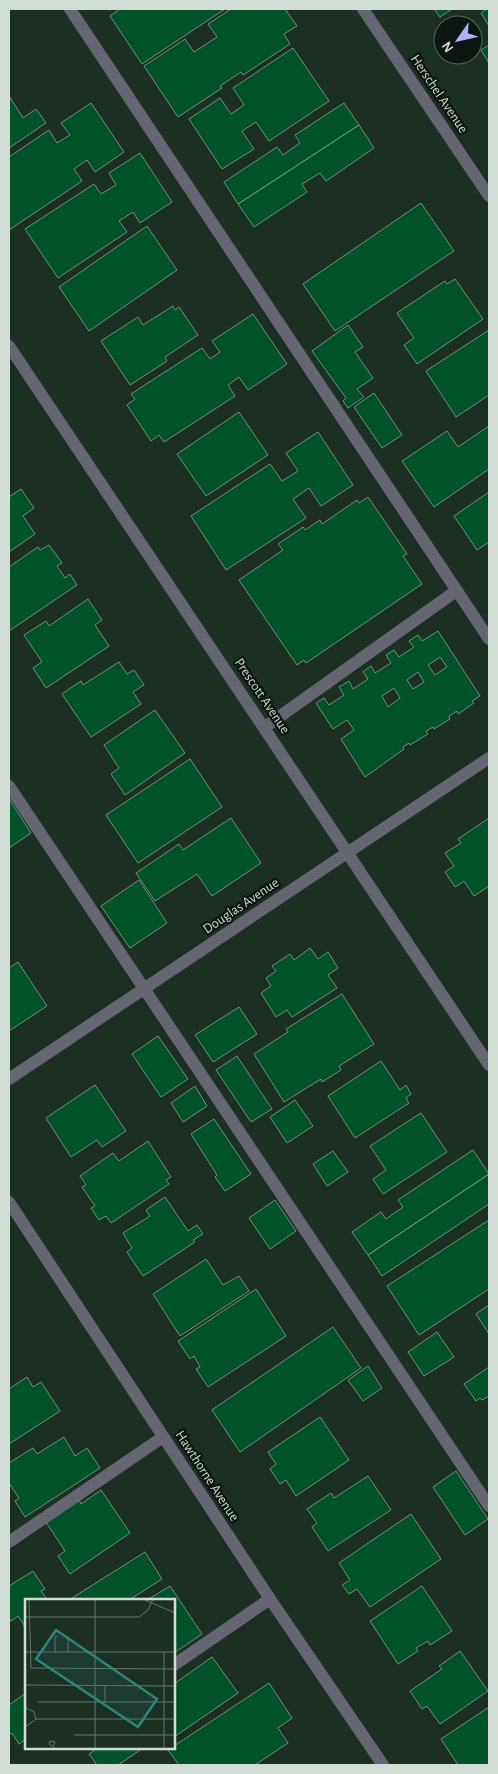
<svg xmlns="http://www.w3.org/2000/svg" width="498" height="1774" viewBox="0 0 498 1774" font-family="'Alegreya Sans',sans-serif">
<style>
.building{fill:#00522a;stroke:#778e7d;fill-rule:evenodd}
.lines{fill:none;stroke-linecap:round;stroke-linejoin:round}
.service{stroke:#656671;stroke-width:12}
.minor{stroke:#656671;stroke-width:12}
.tertiary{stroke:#656671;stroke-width:12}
.labels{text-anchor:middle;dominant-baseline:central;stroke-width:4.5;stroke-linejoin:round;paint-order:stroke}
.street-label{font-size:14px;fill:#d2ded5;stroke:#0c150f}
.inset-road{fill:none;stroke:#64766a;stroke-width:1}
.view{fill:#2c867d;fill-opacity:0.15;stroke:#2c867d;stroke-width:2.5}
.inset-edge{fill:none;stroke:#d2ded5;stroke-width:2.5}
</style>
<rect width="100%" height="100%" fill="#1b3022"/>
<path class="building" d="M120 9H225L142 64 110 16Z
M231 9H285L297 26 284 34 290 44 243 75 241 72 220 86 222 88 178 117 144 66 185 39 194 52 217 37 208 24Z
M434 9H452L440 17Z
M487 9H489V26L481 13Z
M489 45V63L481 50Z
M293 48 329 101 269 141 256 122 242 131 254 149 222 169 189 119 220 98 231 114 244 105 233 88Z
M9 96 23 118 36 109 46 123 9 148Z
M91 103 124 152 95 172 87 160 74 169 82 181 9 230V157L49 130 57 143 70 135 61 123Z
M344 103 359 125 238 204 224 182 277 147 283 155 300 143 295 135Z
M359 125 374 148 326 181 320 173 302 184 307 192 254 227 238 204Z
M140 153 172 202 140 223 133 212 119 221 127 232 58 278 25 229 94 184 101 194 116 185 109 173Z
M421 203 454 251 335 331 303 284Z
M147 226 177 270 89 331 59 287Z
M455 279 483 319 417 364 404 345 414 338 397 313 445 281 447 284Z
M173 306 175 310 179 307 198 335 165 357 167 361 130 385 101 341 138 317 143 325Z
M253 314 287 364 248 390 239 377 228 385 235 396 164 442 159 435 151 441 127 405 135 399 131 394 202 348 210 359 220 352 212 341Z
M348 325 363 347 355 352 373 378 357 389 364 397 348 408 343 401 346 398 312 351Z
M489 330V395L456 417 426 371Z
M374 393 402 435 382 448 354 407Z
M239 412 268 455 206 496 177 454Z
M489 426V469L434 507 402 461 447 431 458 447Z
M318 432 353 485 321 506 309 488 293 499 306 518 226 570 191 516 270 464 282 481 298 471 286 453Z
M21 489 34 508 23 516 35 534 9 552V497Z
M489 492V542L477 550 454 516Z
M368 497 407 554 403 556 422 584 306 663 304 660 297 665 239 580 283 550 278 544 303 527 305 530 320 520 322 524 357 500 359 503Z
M49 545 62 563 57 566 65 578 70 574 77 585 9 631V567L38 547 40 550Z
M88 599 102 620 95 625 109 646 46 688 33 668 42 662 24 635 46 621 49 626Z
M438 631 480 696 472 701 474 703 458 714 457 711 449 716 450 719 434 729 433 727 426 731 428 734 410 745 409 743 403 747 404 749 365 777 341 739 354 730 347 720 333 729 316 703 324 698 329 705 344 695 339 687 349 681 353 689 368 679 363 672 371 666 375 673 391 663 386 655 394 650 399 657 414 647 409 641 418 635 422 641ZM440 657 447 667 435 675 428 665ZM418 672 424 682 413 689 407 680ZM394 688 400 698 388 707 382 696Z
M119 662 127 674 134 670 144 685 133 692 141 704 91 737 62 694 81 681 83 685Z
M155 710 185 753 125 795 111 774 119 768 104 745Z
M190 759 222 807 138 863 106 815Z
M9 799 31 833 9 848Z
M231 818 261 863 212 896 197 874 155 901 136 873 179 844 183 850Z
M489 818V886L474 896 464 881 455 887 445 872 454 866 445 853 461 843 458 839Z
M139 880 167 923 130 948 101 906Z
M310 948 318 959 328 952 338 968 328 975 337 988 292 1017 287 1010 276 1017 261 993 271 986 266 978 276 971 272 966 290 954 294 960Z
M18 962 47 1006 9 1031V968Z
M342 994 374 1044 339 1066 341 1070 322 1082 321 1079 284 1102 254 1054 288 1032 286 1029Z
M239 1007 257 1034 213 1062 195 1035Z
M158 1036 188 1079 161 1097 132 1054Z
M237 1056 272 1109 251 1122 216 1070Z
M381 1061 400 1090 406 1085 411 1094 406 1098 409 1103 355 1138 328 1096Z
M95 1085 126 1131 102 1147 97 1140 71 1157 46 1118Z
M195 1086 207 1106 183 1122 171 1103Z
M295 1100 313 1126 287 1143 270 1117Z
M421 1113 447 1152 383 1194 373 1179 386 1170 370 1146Z
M214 1119 251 1174 225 1191 215 1177 217 1175 191 1134Z
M148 1141 171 1177 166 1180 169 1184 111 1223 106 1216 99 1220 91 1208 95 1206 82 1187 86 1185 80 1176 113 1153 119 1161Z
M473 1150 489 1174 368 1255 352 1232 381 1212 386 1219 403 1207 398 1200Z
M333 1151 348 1172 327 1186 313 1164Z
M489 1174V1204L382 1276 368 1255Z
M165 1197 188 1231 197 1225 203 1234 193 1240 195 1242 143 1276 127 1252 132 1248 123 1233 150 1216 146 1210Z
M275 1200 296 1231 270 1249 249 1218Z
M489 1220V1289L419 1335 387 1286Z
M206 1259 223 1285 239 1276 249 1291 180 1336 153 1294Z
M256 1289 286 1336 208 1387 196 1369 200 1367 194 1356 190 1359 178 1341Z
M489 1305V1334L476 1314Z
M333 1327 361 1368 240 1452 212 1410Z
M437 1332 454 1357 424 1376 408 1352Z
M368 1366 382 1388 363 1401 348 1380Z
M489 1367V1396L482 1400 480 1398 476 1401 464 1384Z
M27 1377 33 1387 41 1382 60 1411 9 1444V1389Z
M320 1417 349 1460 296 1496 286 1480 280 1484 270 1469 276 1464 268 1452Z
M64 1437 75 1456 87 1448 100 1468 25 1517 15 1501 19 1498 9 1483V1463L33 1448 37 1454Z
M456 1471 488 1519 465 1535 433 1487Z
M368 1476 391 1510 328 1551 312 1527 317 1523 307 1509 331 1493 334 1498Z
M101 1490 130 1533 70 1574 58 1556 65 1551 46 1522 79 1500 81 1504Z
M411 1514 441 1559 370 1607 357 1589 349 1594 342 1585 350 1580 339 1563Z
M145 1552 162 1579 129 1600H74L72 1598Z
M33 1571 45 1589 41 1591 46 1598 43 1600H26V1628L18 1616 11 1621 9 1618V1586Z
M170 1586 202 1634 174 1653V1600H147Z
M422 1586 452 1631 430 1645 428 1641 416 1648 418 1651 398 1664 370 1621Z
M460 1651 488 1691 440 1724 427 1706 422 1709 410 1691 442 1669 439 1666Z
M212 1657 238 1693 174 1737V1684Z
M269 1683 292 1718 278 1728 288 1743 255 1765H179L168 1750 174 1748V1746Z
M26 1693V1739L19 1744 12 1733 9 1735V1705Z
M489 1707V1765H458L441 1739Z
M98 1748H143L118 1765H97L89 1754Z"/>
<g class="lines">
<path class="service" d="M70 9 489 639
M265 727 456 591
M9 786 489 1506
M9 1542 163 1437
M174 1665 270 1599"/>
<path class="minor" d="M363 9 489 196
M9 346 489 1065
M9 1202 270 1599 383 1765"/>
<path class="tertiary" d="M9 1079 489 758"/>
</g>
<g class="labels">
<g class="street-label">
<text transform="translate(439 94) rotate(56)">Herschel Avenue</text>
<text transform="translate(262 696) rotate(56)">Prescott Avenue</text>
<text transform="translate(241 906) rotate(-34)">Douglas Avenue</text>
<text transform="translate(207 1476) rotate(57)">Hawthorne Avenue</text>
</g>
</g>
<g transform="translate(25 1599)">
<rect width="150" height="150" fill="#1b3022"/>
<path class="inset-road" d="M4 0 6 69 150 70M118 0 150 14M0 18H114L123 11 128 0M43 37V54M0 53H150M30 53V38L33 37M0 86 150 87M80 87V103M0 99 1 109 9 113 11 120M13 103H150M0 128 11 120H150M49 136H150M28 147 30 143 25 142 24 145 31 150M70 150V0M139 150V53"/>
<path class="view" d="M31 31 132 100 113 128 11 60Z"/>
<rect width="150" height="150" class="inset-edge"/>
</g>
<rect width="498" height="1774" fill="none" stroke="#d2ded5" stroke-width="20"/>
<g transform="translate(458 40) rotate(236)"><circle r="24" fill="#0c150f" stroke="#5b655e"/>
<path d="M0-4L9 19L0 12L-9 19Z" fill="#adaffb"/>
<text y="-8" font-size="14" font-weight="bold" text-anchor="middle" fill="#d2ded5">N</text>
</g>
</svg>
